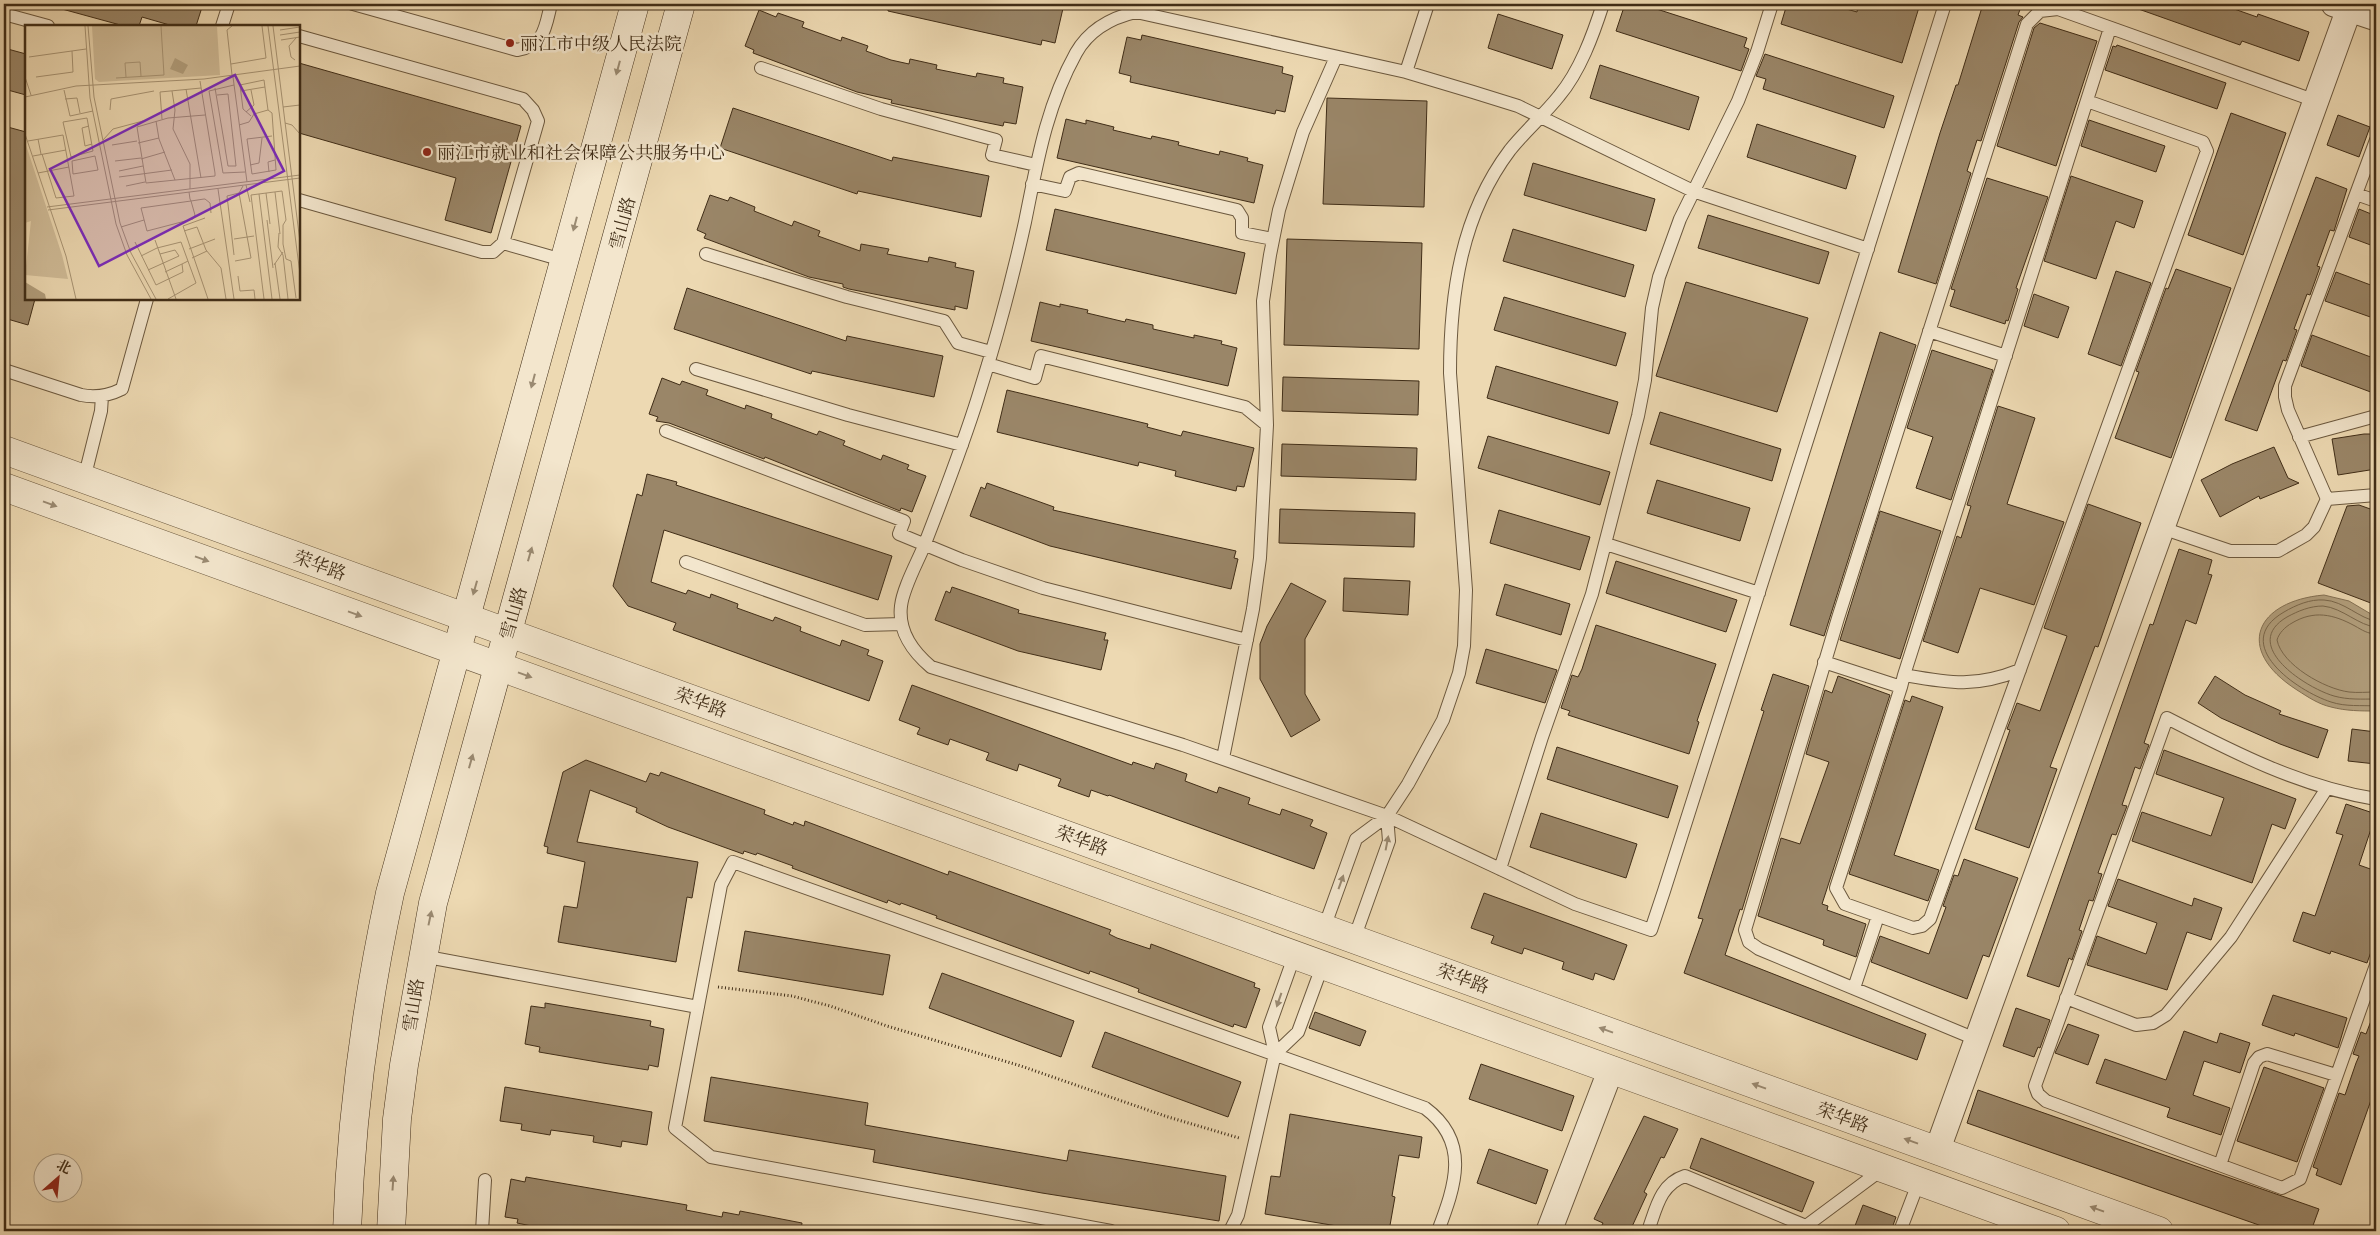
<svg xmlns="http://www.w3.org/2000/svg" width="2380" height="1235" viewBox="0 0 2380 1235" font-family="'Gentium Book Plus','Noto Serif SC',serif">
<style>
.water{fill:#b29f7d;stroke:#847154}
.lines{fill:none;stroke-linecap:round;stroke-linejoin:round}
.shore{stroke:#79664a;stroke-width:1}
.building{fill:#9a8668;stroke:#402d17}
.service-casing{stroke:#6b583e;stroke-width:14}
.minor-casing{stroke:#6b583e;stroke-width:27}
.tertiary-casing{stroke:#6b583e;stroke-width:29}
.secondary-casing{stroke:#402d17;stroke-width:29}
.path{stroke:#402d17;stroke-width:3;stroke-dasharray:1 2.5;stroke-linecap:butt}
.service{stroke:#f3e6cd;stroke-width:12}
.minor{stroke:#f3e6cd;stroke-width:25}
.tertiary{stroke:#f3e6cd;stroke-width:28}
.secondary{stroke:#f3e6cd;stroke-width:28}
.oneway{fill:#9a8a72}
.poi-dot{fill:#8f2418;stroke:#f3e6cd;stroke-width:2}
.labels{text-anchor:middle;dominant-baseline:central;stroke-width:5;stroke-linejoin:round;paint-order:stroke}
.poi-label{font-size:18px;fill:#402d17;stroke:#f3e6cd;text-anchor:start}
.street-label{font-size:18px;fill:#402d17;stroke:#f3e6cd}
.inset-road{fill:none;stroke:#a89474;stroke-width:1}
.view{fill:#7b2cbf;fill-opacity:0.15;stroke:#7b2cbf;stroke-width:2.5}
.inset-edge{fill:none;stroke:#402d17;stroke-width:2.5}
</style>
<rect width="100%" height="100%" fill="#edd9b2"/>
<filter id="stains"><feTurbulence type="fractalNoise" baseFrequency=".004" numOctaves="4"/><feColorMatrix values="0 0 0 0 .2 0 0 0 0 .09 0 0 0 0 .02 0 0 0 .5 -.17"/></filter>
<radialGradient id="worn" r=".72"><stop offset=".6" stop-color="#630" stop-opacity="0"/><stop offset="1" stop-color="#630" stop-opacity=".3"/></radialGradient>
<path class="water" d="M2324 595 2349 601 2376 617V711C2361 711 2346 711 2331 707 2318 704 2308 697 2297 690 2233 649 2256 601 2324 595Z"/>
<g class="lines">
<path class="shore" d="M2376 621C2360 619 2344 601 2324 600 2310 599 2296 605 2284 612 2229 644 2297 691 2331 702 2346 707 2361 705 2376 706
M2376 627C2359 626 2343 608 2323 606 2310 606 2298 611 2287 617 2239 645 2306 688 2334 696 2348 700 2362 699 2376 699
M2376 634C2368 634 2362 630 2355 626 2333 614 2314 610 2292 623 2285 627 2279 633 2277 640 2282 665 2325 689 2349 692 2358 693 2367 692 2376 692"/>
</g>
<path class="building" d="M63 4H203L196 26H173L142 17 139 26H124L62 9Z
M888 4H1064L1055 43 1042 40 1041 45 888 11Z
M1625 4H1641L1747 38 1744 47 1749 49 1741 71 1616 31Z
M1787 4H1829L1857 12 1858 4H1920L1902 63 1781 24Z
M1983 4H2022L2018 15 2023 17 2019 22 1981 141 1977 140 1967 171 1971 173 1936 284 1898 272 1940 133 1956 85H1958Z
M2130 4H2220L2257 17 2258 14 2309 32 2299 61 2242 41 2240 45 2130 6Z
M759 10 776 17 778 13 804 22 802 27 841 41 842 37 868 46 866 51 891 60 909 64 910 59 937 65 936 69 976 77 977 73 1004 78 1003 83 1023 87 1016 124 1004 122 1003 126 891 103 892 100 857 92 753 53 754 50 745 46Z
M1498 14 1563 35 1552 69 1488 48Z
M2040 23 2097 41 2056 166 1997 146 2034 28Z
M1142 35 1283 67 1282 73 1293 76 1285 112 1276 110 1275 114 1130 82 1131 76 1119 73 1127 37 1141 40Z
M2117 45 2226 83 2217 109 2105 70 2113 46 2116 47Z
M4 48 26 54V95L4 89Z
M1765 54 1894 96 1884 128 1763 89 1766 79 1756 76Z
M299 63 521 126 491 233 445 220 456 178 299 133Z
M1600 65 1699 97 1689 130 1590 98Z
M1327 98 1427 101 1424 207 1323 204Z
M733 108 892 161 893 157 989 176 981 217 858 191 857 194 720 148Z
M2231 113 2286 133 2243 255 2188 235Z
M2338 115 2370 127 2359 157 2327 145Z
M1066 119 1086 124V120L1114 127 1113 130 1151 139 1152 136 1179 142 1178 145 1219 155 1220 151 1248 158 1247 161 1263 165 1254 203 1057 158Z
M2089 120 2165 146 2156 172 2081 146Z
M1757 124 1856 156 1846 189 1747 157Z
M4 126 26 132V299H35L28 325 4 318Z
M1533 163 1655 199 1646 231 1524 195Z
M2071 176 2143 201 2134 228 2116 221 2096 279 2044 261Z
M2316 177 2347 189 2334 231 2330 230 2317 266 2320 267 2310 295 2307 294 2294 329 2297 330 2286 361 2283 360 2257 431 2225 420Z
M1987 178 2048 197 2016 288 2018 289 2008 321 2006 320 2005 324 1950 306 1955 290 1951 289Z
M710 195 728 201 730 197 755 207 754 211 792 226 794 221 820 231 818 236 860 251 861 244 889 249 887 254 928 262 929 257 956 263 955 267 974 271 967 309 955 306V310L849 289 843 287V284L809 277 704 238 706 234 697 230Z
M1055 209 1245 253 1236 294 1046 250Z
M2359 209 2376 216V247L2349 237Z
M1708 215 1829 252 1819 284 1698 248Z
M1513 229 1634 265 1625 297 1503 261Z
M1287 239 1422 243 1419 349 1284 345Z
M2176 269 2231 288 2171 458 2115 438 2139 372 2136 371 2166 288 2168 289Z
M2116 271 2151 283 2121 366 2088 354Z
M2336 272 2376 287V319L2325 301Z
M1686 282 1808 318 1777 412 1656 376Z
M687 288 846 341 847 336 943 356 934 397 812 371 811 374 674 329Z
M2034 294 2069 307 2058 338 2024 326Z
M1504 297 1626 333 1616 366 1494 330Z
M1040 302 1060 307V304L1088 310 1087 313 1125 322 1126 319 1153 325V329L1194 338V335L1222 341 1221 344 1237 348 1228 386 1031 341Z
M1880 332 1916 345 1824 636 1790 625Z
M2312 335 2376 359V394L2301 366Z
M1932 350 1993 370 1951 500 1916 488 1933 437 1907 428Z
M1496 366 1618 402 1609 434 1487 398Z
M1283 377 1419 381 1418 415 1282 411Z
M662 378 680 385 682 381 708 390 706 395 745 409 746 405 772 414 771 418 817 435 819 431 845 441 843 445 881 460 883 455 909 465 907 469 926 476 912 512 901 508 900 511 765 457 764 459 669 423 656 421 658 417 649 414Z
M1007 390 1148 424 1147 427 1181 436 1183 431 1254 448 1244 487 1237 486 1236 491 1175 476 1176 471 1139 462 1138 466 997 432Z
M1998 406 2035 418 2007 504 2064 522 2034 605 1980 588 1958 653 1923 641 1957 536 1961 538 1971 506 1967 505Z
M1660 412 1781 449 1772 481 1650 444Z
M2364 434H2376V469L2338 475 2332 439Z
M1488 436 1610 472 1600 505 1478 468Z
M1282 444 1417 448 1416 480 1281 476Z
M2274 447 2288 478 2299 483 2260 499 2259 496 2220 517 2201 480 2232 464Z
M647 474 677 482 676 485 892 556 878 600 664 530 651 582 686 594 688 590 710 598 711 594 738 604 737 608 773 621 775 617 801 627 800 631 840 646 842 640 869 650 867 655 883 661 869 701 673 630 676 623 628 606 613 586 637 494 642 496Z
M1657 480 1750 508 1740 541 1647 513Z
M987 483 1054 507 1053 510 1236 551 1234 558 1238 559 1231 589 1050 546 970 516 981 487 985 489Z
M2088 504 2141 523 2098 647 2095 646 2050 767 2057 769 2029 848 1975 829 2010 730 2007 729 2017 703 2040 711 2067 636 2044 628Z
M2359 505 2376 511V605L2318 583 2347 506Z
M1280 509 1415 513 1414 547 1279 543Z
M1499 510 1590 537 1580 570 1490 543Z
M1880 511 1941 531 1900 659 1840 640Z
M2179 549 2212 560 2208 574 2212 575 2196 624 2186 620 2144 743 2149 745 2140 769 2135 767 2122 805 2127 806 2116 835 2112 834 2098 873 2102 874 2093 901 2089 900 2079 930 2082 931 2072 960 2069 958 2059 987 2027 976 2150 624 2153 625Z
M1616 561 1737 600 1726 632 1606 593Z
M1344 578 1410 581 1408 615 1343 611Z
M1291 583 1326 601 1305 639V694L1320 720 1291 737 1260 679V644L1267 626Z
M1505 584 1570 604 1561 635 1496 615Z
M952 587 1019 610 1018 613 1106 633 1104 640H1108L1101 670 1018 651 935 620 946 591 950 593Z
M1596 625 1716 664 1697 721 1699 722 1689 754 1568 715 1570 711 1561 708 1572 675 1578 677 1582 669Z
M1486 649 1557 670 1545 703 1476 683Z
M1773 674 1809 686 1742 910 1740 909 1725 955 1926 1034 1917 1060 1684 973 1703 919 1698 918 1764 711 1761 710Z
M1838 676 1890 695 1822 904 1828 906 1827 910 1866 924 1856 957 1823 945 1824 940 1758 916 1781 838 1800 844 1829 762 1806 754 1825 690 1832 693Z
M2215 676 2245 695 2281 711 2279 714 2328 730 2318 758 2280 744 2221 718 2198 703Z
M912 685 1132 765 1133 762 1154 769 1156 763 1187 774 1185 781 1217 793 1219 787 1250 798 1248 804 1280 815 1282 809 1313 820 1310 826 1327 833 1314 869 1109 795 1108 796 1091 790 1089 797 1058 786 1061 779 1019 764 1017 771 986 760 989 753 950 739 948 745 917 734 920 728 899 720Z
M1912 696 1943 707 1894 855 1939 870 1928 901 1849 874 1905 700 1910 702Z
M2352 729 2376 732V764L2348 761Z
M1557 747 1678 786 1668 818 1547 779Z
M2164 750 2296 799 2285 829 2272 824 2252 883 2132 841 2142 812 2211 836 2224 798 2156 774Z
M586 760 646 782 650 773 659 776 661 772 765 810 764 814 793 825 794 822 804 826 805 821 948 875 949 871 1111 930 1109 934 1117 938 1150 949 1151 944 1255 983 1254 987 1260 989 1246 1028 1234 1024 1233 1027 1154 998 1138 992 1139 989 1126 984 1090 971 1089 974 936 918 937 916 901 903 900 905 888 900 887 903 792 868 793 866 757 853 756 855 744 851 743 854 668 827 636 812 637 808 590 790 577 842 698 862 692 898 687 897 676 962 558 942 564 906 577 908 585 862 547 853 548 847 544 846 563 772Z
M2346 804 2376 814 2359 865 2376 871V938L2367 963 2331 951 2330 954 2293 941 2303 912 2315 916 2343 835 2336 833Z
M1541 813 1637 844 1626 878 1530 847Z
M1964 859 2018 878 1989 957 1983 955 1967 999 1871 962 1880 936 1929 954 1946 907 1943 906 1954 875 1958 876Z
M2118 879 2192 906 2194 898 2222 908 2211 940 2187 932 2167 990 2087 965 2097 936 2146 954 2157 923 2108 906Z
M1484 893 1627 945 1614 980 1595 973 1593 980 1562 969 1564 962 1524 948 1522 954 1491 943 1494 936 1471 928Z
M745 931 890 955 883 995 738 971Z
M942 973 1074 1021 1061 1057 929 1008Z
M2273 995 2347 1018 2338 1048 2295 1033 2294 1036 2262 1025Z
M545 1003 651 1021 650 1026 664 1029 658 1067 649 1065 648 1070 603 1063 539 1052 540 1047 525 1044 531 1006 545 1008Z
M2016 1008 2050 1020 2040 1048 2038 1047 2034 1057 2003 1046Z
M1315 1012 1366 1031 1360 1046 1309 1028Z
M2374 1013 2376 1014V1086L2341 1185 2316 1175 2318 1169 2313 1167 2339 1093 2345 1095 2356 1063 2359 1056 2353 1054 2361 1032 2366 1034Z
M2068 1024 2099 1035 2088 1065 2055 1053Z
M2184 1031 2217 1043 2220 1033 2250 1043 2240 1073 2204 1061 2193 1095 2230 1108 2221 1135 2167 1117 2170 1108 2096 1083 2105 1059 2166 1080Z
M1105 1032 1241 1082 1228 1117 1092 1067Z
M1481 1064 1574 1096 1562 1131 1469 1099Z
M2264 1067 2324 1088 2297 1162 2237 1141Z
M711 1077 868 1103 865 1125 1067 1161 1069 1150 1226 1176 1219 1221 1042 1193 873 1162 875 1150 704 1121Z
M505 1087 652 1112 647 1145 622 1141 621 1147 593 1142 594 1136 551 1130 550 1135 521 1130 522 1124 500 1121Z
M1978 1090 2319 1209 2311 1231H2276L1967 1123Z
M1290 1114 1422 1137 1419 1158 1399 1155 1392 1196 1395 1197 1389 1231H1367L1265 1214 1271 1176 1280 1177Z
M1644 1116 1678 1129 1664 1158 1661 1157 1644 1192 1647 1194 1630 1231H1599L1603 1223 1594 1219Z
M1701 1138 1814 1182 1802 1212 1690 1168Z
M1489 1149 1548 1170 1536 1204 1477 1183Z
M526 1177 687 1205 686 1210 722 1217 723 1212 739 1215 740 1211 802 1223 801 1231H563L541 1228 517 1223 518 1219 505 1217 511 1179 525 1182Z
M1863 1205 1896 1217 1891 1231H1853Z"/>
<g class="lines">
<defs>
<path id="service" d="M353 4 517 50C545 45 545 28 551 4
M4 14 48 26
M222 26 229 4
M299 36 523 99 533 110 538 121 503 243 493 252H482L299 200
M761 68 881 109 996 140 992 155 1036 165
M1406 72 1428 4
M2087 101 2203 142 2207 151 1930 919 1922 926 1913 928 1845 904 1836 888 1901 687 1904 675 2110 28
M1032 184 1065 191 1070 177 1079 173 1237 210 1242 218V233L1273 239
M2356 194 2376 201
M503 243 566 261
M1868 249 1693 191 1518 106 1473 92 1406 72 1136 12C1110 18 1089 30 1076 53 1046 107 1037 163 1025 222 1012 281 996 340 978 397 962 448 943 497 924 546 917 563 903 588 901 606 898 631 913 652 931 667L1183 745 1387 816 1575 904 1651 930 1664 891C1758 595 1852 300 1945 4
M706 254 847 297 944 321 958 343 991 352
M1929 331 2006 356
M988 364 1035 378 1041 356 1245 407 1267 425
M696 369 848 415 962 445
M4 370 81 395C96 398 108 396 122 389L147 299
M666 431 904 521 899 534 962 560 1043 588 1247 640
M2299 437 2376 416
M84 479 101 411 102 396
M2327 499 2288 410 2285 397V386L2376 140
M2327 499 2376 495
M2162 528 2230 551H2278L2306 535 2314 527 2327 499
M1606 544 1759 593
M686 562 865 625 902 624
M1824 662 1901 687
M1904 675C1950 683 1975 688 2020 670
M1223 758 1253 609 1260 558 1267 425 1263 301 1270 255 1279 210 1303 132 1336 57
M2376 799C2301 787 2233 752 2167 718L2035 1086 2038 1094 2046 1101 2282 1188 2300 1179 2376 965
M1500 869 1542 737 1592 594 1638 416 1645 380 1652 308 1659 277 1680 219 1738 101 1757 52 1772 4
M1324 928 1356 839 1387 816 1408 784 1443 720 1459 673 1464 646 1466 590 1450 373C1450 294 1461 215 1510 150 1525 131 1544 115 1559 96 1580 71 1593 35 1603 4
M1354 939 1389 841 1387 816
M422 956 698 1007
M1854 988 1878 916
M2066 998 2136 1025 2153 1023 2166 1015 2231 937 2327 788
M1978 1040 1759 949 1749 942 1745 930 1838 618 2027 24 2040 11 2058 9 2316 101
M1275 1054 1298 1032 1323 964
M2220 1165 2254 1063 2259 1057 2267 1054 2336 1075
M482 1231 485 1180
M1111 1231 711 1157 675 1128 721 885 733 862 1425 1108C1471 1142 1455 1186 1438 1231
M1230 1231 1238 1215 1275 1054 1269 1027 1295 954
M1648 1231C1656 1209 1660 1184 1685 1176L1806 1226
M1804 1231 1806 1226 1884 1168
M1900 1231 1919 1181"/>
<path id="minor" d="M2334 4 2376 18
M1937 1151 2349 9
M1549 1231 1611 1069"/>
<path id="tertiary" d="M4 450 2159 1231
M4 487 2056 1231"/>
<path id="secondary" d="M347 1231C351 1117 366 1005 390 893L635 4
M391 1231 397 1119 404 1065 433 903 681 4"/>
</defs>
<use href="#service" class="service-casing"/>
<use href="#minor" class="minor-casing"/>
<use href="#tertiary" class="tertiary-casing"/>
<use href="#secondary" class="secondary-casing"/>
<path class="path" d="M718 987 792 996 830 1006 887 1026 1021 1066 1165 1116 1239 1138"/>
<use href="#service" class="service"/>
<use href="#minor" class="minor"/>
<use href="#tertiary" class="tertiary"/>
<use href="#secondary" class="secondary"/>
</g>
<defs><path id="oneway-solid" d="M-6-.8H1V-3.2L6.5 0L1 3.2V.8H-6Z" transform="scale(1.25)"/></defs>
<g class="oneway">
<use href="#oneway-solid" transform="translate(618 68) rotate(105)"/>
<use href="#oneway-solid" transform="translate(575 224) rotate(105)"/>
<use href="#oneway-solid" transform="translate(533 381) rotate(105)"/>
<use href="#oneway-solid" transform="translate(50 504) rotate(20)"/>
<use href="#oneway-solid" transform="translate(530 554) rotate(-74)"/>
<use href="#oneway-solid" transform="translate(202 559) rotate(20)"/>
<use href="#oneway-solid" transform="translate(475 588) rotate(106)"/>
<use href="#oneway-solid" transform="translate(355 614) rotate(20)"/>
<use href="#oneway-solid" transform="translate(525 675) rotate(20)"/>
<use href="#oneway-solid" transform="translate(471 761) rotate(-74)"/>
<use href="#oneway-solid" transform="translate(1387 843) rotate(-79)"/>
<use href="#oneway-solid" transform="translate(1341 882) rotate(-70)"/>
<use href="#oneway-solid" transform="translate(430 918) rotate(-78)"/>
<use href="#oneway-solid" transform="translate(1279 1000) rotate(109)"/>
<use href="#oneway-solid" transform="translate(1606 1030) rotate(-160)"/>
<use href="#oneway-solid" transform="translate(1759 1086) rotate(-160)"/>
<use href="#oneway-solid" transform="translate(1911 1141) rotate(-160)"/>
<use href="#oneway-solid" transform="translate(393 1183) rotate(-86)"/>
<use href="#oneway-solid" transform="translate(2097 1209) rotate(-160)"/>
</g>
<g class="poi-dot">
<circle cx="510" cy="43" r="5"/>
<circle cx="427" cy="152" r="5"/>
</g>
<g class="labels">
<g class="poi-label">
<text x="520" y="43">丽江市中级人民法院</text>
<text x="437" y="152">丽江市就业和社会保障公共服务中心</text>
</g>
<g class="street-label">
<text transform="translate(622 223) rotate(-75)">雪山路</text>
<text transform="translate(320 565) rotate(20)">荣华路</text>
<text transform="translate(513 613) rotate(-74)">雪山路</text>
<text transform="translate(701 702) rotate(20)">荣华路</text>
<text transform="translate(1082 840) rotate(20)">荣华路</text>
<text transform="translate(1463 978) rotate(20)">荣华路</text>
<text transform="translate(413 1005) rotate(-81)">雪山路</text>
<text transform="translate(1843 1117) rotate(20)">荣华路</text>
</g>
</g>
<g transform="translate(25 25)">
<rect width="275" height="275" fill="#edd9b2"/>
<path d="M67 1H200L192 2 195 50 74 57 70 54ZM0 117 37 230 43 254 0 250 6 196 0 198Z" fill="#d0bc98"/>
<path d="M150 33 163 40 158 49 145 44ZM0 257 20 269 21 274H0Z" fill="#b29f7d"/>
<path class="inset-road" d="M60 1 65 73 91 199 102 230 126 274M63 1 69 72 95 198 106 228 131 274M243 1 275 249M248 1 275 217M255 5 275 2M255 10 275 7M256 15 275 12M4 32 61 24M270 35 266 32 264 21 271 13M206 39 241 33 237 1M207 50 202 5 207 1M0 52 6 70M11 52 48 47 47 26M101 52 100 38 115 37 116 51M208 52 222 157M91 53 139 50 136 1M175 56 190 148V151L121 158 112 102 143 93 180 90M209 60 184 66 198 148 220 147M190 63 200 122V123L203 141H211L203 69 192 70M161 64 176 153M39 65 45 91 68 86M147 66 150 85 148 104 165 139V164M216 66 240 62M0 72 51 61 179 54 275 41M40 74 52 73 55 88M258 82 275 80M85 85 86 74 129 66M221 87 229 80 226 65M226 91 218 84 215 60 239 55 243 85 247 88 251 145 227 149 222 114 247 111M62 93 68 126 46 132 38 97ZM137 94 135 67 176 63M131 96 134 114 150 155M260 98 267 100 275 109M214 100 224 97 229 89 243 85M64 101 57 103 60 121 67 119M0 109 41 231 51 274M13 114 16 129M78 115 88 104 118 96M3 116 38 110 49 171 31 173 17 129M113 118 134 113M87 120 112 116M8 131 41 125M70 131 73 145 48 149 47 136ZM116 134 140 127M90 136 116 133M225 140 234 138 237 113M94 146 118 141M244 147 243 137 250 135M13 148 44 142M94 152 147 145M221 160 225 177M101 161 120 157M193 164 209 274M164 167 165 174 166 176 170 190 168 194 122 206 116 183 166 176 179 174H180L185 178 186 188M250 167 255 209M241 168 245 199M234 169 247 274M22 182 275 150M23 185 275 153M180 193 158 201 183 274M242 195 248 243M96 202 119 195M159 206 172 202 181 225 196 243 201 274M254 208 253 222 258 230 263 274M209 214 229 211M130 215 151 274M110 217 131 260 158 247 157 239 163 236M164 224 190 214M209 230 202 171 214 168M116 231 132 223 156 217 171 258 143 274M167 233 182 226M210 236 226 233 214 168 218 161M250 238 255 274M249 240 258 227M123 245 154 231 150 225 135 229M140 247 157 239M213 251 215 266 229 265 230 274M239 274 226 170 257 166 261 195 258 200V219L261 234 266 236 271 273"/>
<path class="view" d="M210 50 259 146 74 241 25 144Z"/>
<rect width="275" height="275" class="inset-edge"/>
</g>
<rect width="2380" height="1235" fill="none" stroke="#edd9b2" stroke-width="20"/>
<rect x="5" y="5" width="2370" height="1225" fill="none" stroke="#402d17" stroke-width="2.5"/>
<rect x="10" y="10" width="2360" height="1215" fill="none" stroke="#402d17"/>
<g transform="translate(58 1178) rotate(27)"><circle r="24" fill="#f3e6cd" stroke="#ab9c84"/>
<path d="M0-4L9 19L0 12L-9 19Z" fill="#8f2418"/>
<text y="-8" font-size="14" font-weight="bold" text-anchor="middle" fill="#402d17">北</text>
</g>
<rect width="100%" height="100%" filter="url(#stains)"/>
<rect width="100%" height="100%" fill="url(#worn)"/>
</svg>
